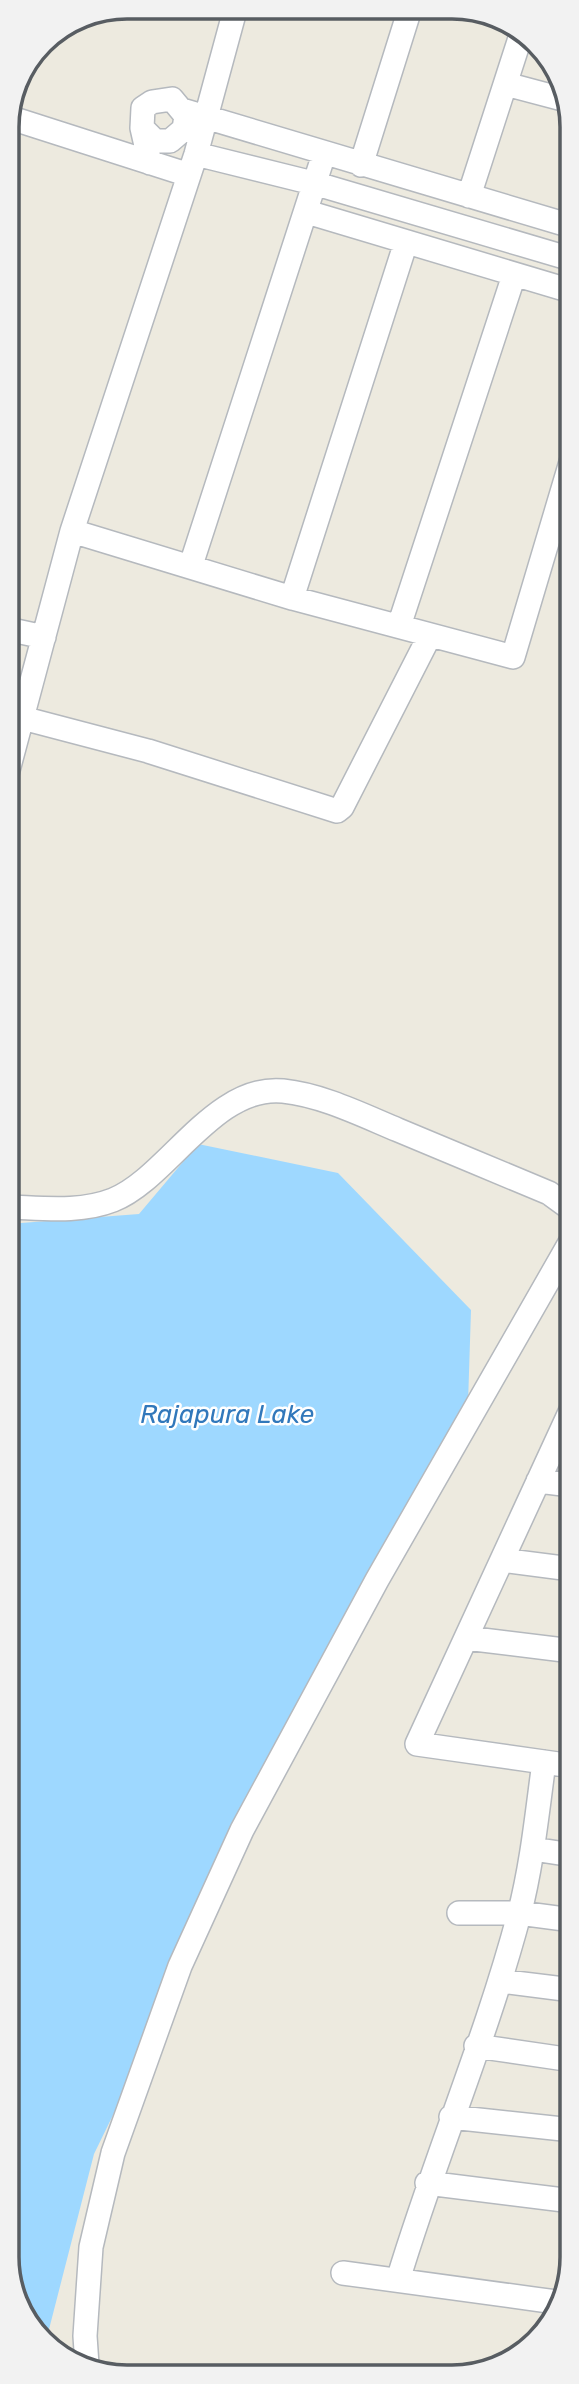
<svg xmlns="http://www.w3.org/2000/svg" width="579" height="2384" viewBox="0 0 579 2384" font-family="Rubik,sans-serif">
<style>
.water{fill:#9ed8ff}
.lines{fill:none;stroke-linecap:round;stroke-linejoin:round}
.minor-casing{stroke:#b5b9be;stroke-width:26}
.minor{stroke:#fff;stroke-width:23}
.labels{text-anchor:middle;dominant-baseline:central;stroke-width:5;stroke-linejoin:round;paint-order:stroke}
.water-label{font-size:26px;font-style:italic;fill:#3178bb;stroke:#fff}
.rim{fill:none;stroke:#585d62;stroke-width:3.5}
</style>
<rect width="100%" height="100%" fill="#edeadf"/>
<path class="water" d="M198 1144 338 1173 471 1310 467 1435 344 1641 94 2154 46 2341 37 2336 8 2273V1224L139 1214Z"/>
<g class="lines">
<defs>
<path id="minor" d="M506 84 566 100
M182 110 571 226
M8 117 189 175
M142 128 155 141H170L184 129 186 116 172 99 152 102 143 108 142 128 150 163
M196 154 317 184 571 259
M361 165 409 12
M469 196 521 35
M307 212 571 291
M72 531 292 598 513 657 571 462
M191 565 324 154
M292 598 406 242
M399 626 514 275
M7 629 44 637
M7 714 148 751 337 811 342 807 430 635
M7 774 72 531 196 154 234 14
M8 1207C42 1208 80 1213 113 1200 167 1179 214 1084 283 1091 322 1095 362 1115 398 1130 448 1151 499 1172 549 1193L571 1209
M538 1481 571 1485
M502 1560 571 1569
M466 1638 572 1651
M544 1762 417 1744 571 1410
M533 1849 572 1855
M459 1913H519L572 1920
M500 1981 572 1990
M476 2046 572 2060
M451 2117 572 2130
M427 2183 572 2201
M343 2273 556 2302
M398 2280C435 2157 486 2039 519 1915 532 1865 537 1814 544 1762L572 1766
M87 2365 85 2336 91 2247 113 2153 180 1966 242 1830 377 1580 571 1241"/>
</defs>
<use href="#minor" class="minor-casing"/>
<use href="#minor" class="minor"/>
</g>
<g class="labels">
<g class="water-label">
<text x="227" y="1414">Rajapura Lake</text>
</g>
</g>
<path d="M0 0H579V2384H0ZM127 19H452A108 108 0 0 1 560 127V2257A108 108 0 0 1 452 2365H127A108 108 0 0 1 19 2257V127A108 108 0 0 1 127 19Z" fill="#f2f2f2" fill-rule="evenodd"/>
<path class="rim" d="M127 19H452A108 108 0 0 1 560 127V2257A108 108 0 0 1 452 2365H127A108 108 0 0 1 19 2257V127A108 108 0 0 1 127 19Z"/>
</svg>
